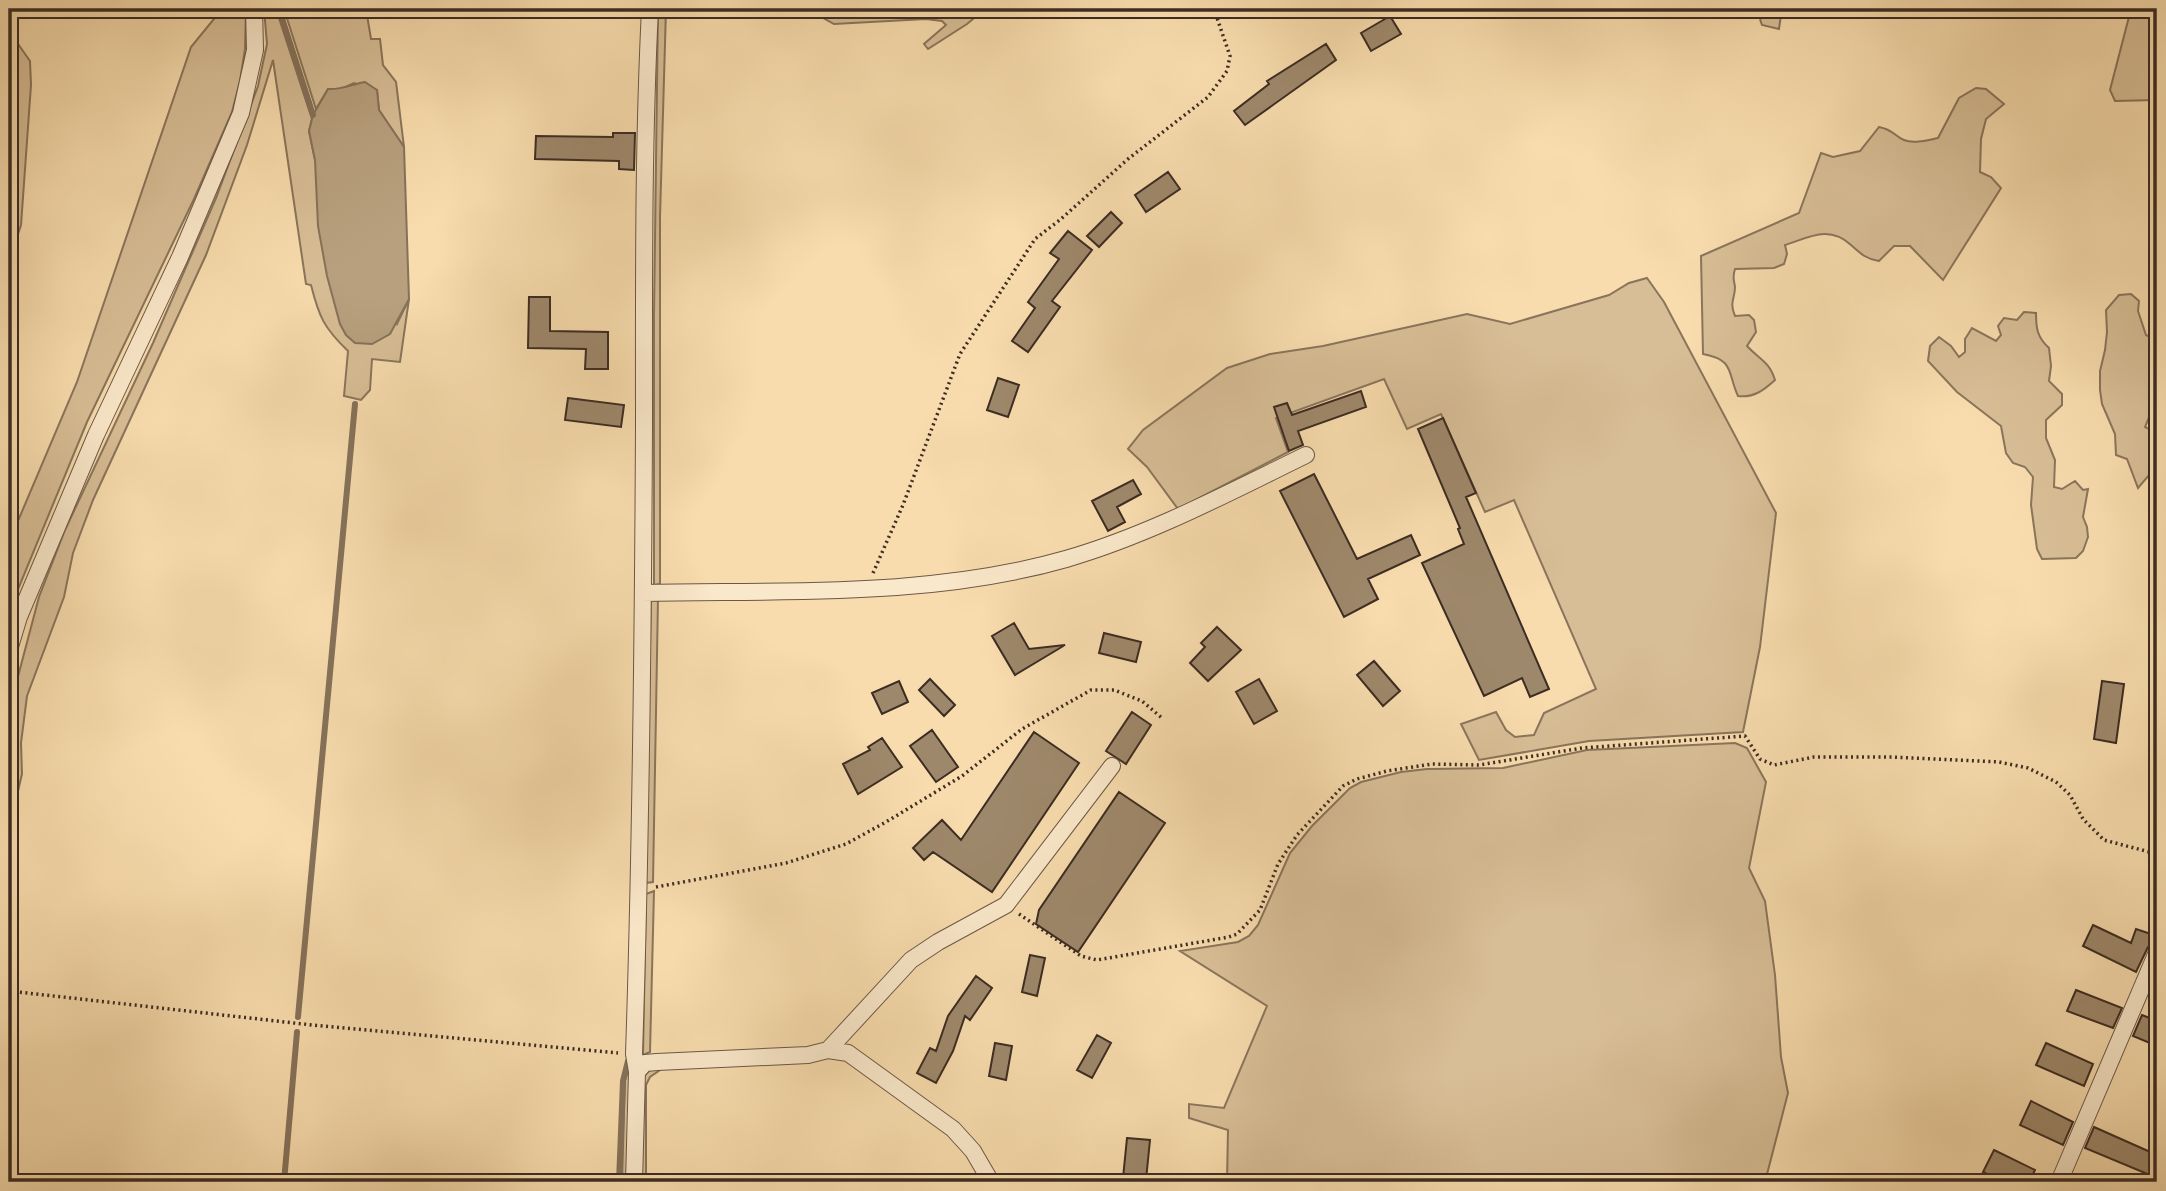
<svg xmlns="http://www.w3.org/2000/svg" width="2166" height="1191" viewBox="0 0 2166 1191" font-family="Alegreya,serif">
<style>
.green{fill:#d8be96;stroke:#8a755c;stroke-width:2}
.water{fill:#b8a07e;stroke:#86725a;stroke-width:2}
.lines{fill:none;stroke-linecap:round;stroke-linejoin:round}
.stream{stroke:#86725a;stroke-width:6}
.building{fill:#9e886b;stroke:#3c2c23;stroke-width:2}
.street-casing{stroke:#6b5846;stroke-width:18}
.path{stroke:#3c2c23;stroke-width:3.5;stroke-dasharray:2 3.5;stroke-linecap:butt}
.street{stroke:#fae8ca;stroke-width:16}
</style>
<rect width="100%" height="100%" fill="#f8dcad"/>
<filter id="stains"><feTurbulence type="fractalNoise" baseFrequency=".00286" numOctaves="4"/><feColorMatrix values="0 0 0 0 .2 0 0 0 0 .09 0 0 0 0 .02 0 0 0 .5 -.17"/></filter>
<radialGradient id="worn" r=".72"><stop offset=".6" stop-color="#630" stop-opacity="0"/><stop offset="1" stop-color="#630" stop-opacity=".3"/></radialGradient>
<path class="green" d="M222 9H246L245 49 240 81 232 112 194 199 87 422 16 594 9 618V542L77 382 191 47Z
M264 9H276L312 119 309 131 315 160 397 324 409 299 400 362 372 359 370 390 361 400 344 396 348 351C324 328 319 317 311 285L306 284 273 60 247 145 206 255 93 500 73 553 64 597 27 696 21 743 22 774 9 830V724L16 684 39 597 65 530 153 343 216 198 258 86 267 44Z
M284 9H366L371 39H380L383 65 396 82 404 147 379 110 377 90 354 83 339 90 328 89 316 109Z
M658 9H666L660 217V584L654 585V315Z
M807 9H985L967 24 928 49 924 44 946 25 942 21 926 19 834 24Z
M1764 9H1776L1781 15 1779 29 1762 25C1759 19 1759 14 1764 9Z
M2131 9H2157V100L2115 101 2110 90Z
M9 31 30 61 31 85 21 225 9 261Z
M1976 88 1986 89 2004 104 1986 119 1981 139 1980 172 1991 177 2001 188 1943 280 1910 246H1894L1879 261C1866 259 1861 254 1851 245 1829 225 1810 237 1785 245L1787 254 1784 264 1774 268 1735 269C1732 278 1734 279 1735 287 1735 299 1729 302 1735 316L1749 315 1754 320 1756 332 1747 346C1760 360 1769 361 1775 380 1764 390 1754 398 1738 396 1727 372 1735 360 1703 354L1701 256 1799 213 1821 153 1833 157 1860 151 1879 127C1894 130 1894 136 1904 140 1914 144 1928 140 1938 138L1959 98Z
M1647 278 1664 302 1776 513 1760 647 1743 732 1589 741 1479 760 1461 724 1496 712 1506 730 1515 737 1534 735 1544 713 1596 689 1514 500 1485 512 1441 414 1407 429 1384 379 1276 418 1288 452 1178 509 1147 467 1128 449 1143 430 1227 368 1270 354 1323 346 1467 314 1510 324 1609 295 1629 283Z
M2131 294 2139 301 2138 311 2146 335 2157 341V398L2145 427 2157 433V449L2151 459 2156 467 2138 488 2127 459 2116 455 2115 434 2102 404 2100 390V371L2105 350 2107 332 2106 310 2119 295Z
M2024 312 2036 313C2036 328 2037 337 2049 348L2051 366 2049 381 2062 394V405L2046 420V438L2055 460 2054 487 2062 489 2075 481 2083 490 2088 489 2083 517 2087 527 2088 537 2083 551 2076 558 2042 559 2037 549 2031 505 2033 477 2025 467 2013 463 2006 453 2001 426 1957 392 1928 361 1930 346 1939 337 1951 346 1959 357 1965 352V339L1972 328 1996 341 2001 335 1998 326 2004 318 2017 320Z
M651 598 658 599 653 882 645 883Z
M1735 743 1747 748 1766 782 1749 868 1765 901 1775 975 1781 1057 1788 1093 1765 1182H1227L1228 1130 1189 1118V1104L1224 1108 1267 1006 1180 951 1238 942 1249 936 1258 925 1290 853 1312 826 1350 788 1361 782 1401 772 1427 769 1503 768 1587 750Z
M654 891 650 1052 643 1055 646 894Z
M631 1062 630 1182H622L625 1080Z
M666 1066 650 1077 646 1085V1182H640L641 1079 651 1069Z"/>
<path class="water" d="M365 82 377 90 379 110 404 147 409 299 390 334 372 344 355 343 346 335 340 324 327 276 318 226 315 160 309 131 313 115 328 89C342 90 352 84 365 82Z"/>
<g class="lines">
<path class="stream" d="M279 9 313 115
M298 1017 355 404
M284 1182 297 1032
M619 1182 623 1081 628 1061"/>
</g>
<path class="building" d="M1390 16 1401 34 1371 51 1361 33Z
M1326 44 1336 60 1245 125 1234 111 1269 84 1267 81Z
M613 133H635L634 170 619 169V161L535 159 536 136 613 137Z
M1168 172 1180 189 1146 212 1135 195Z
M1111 212 1122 223 1099 247 1087 236Z
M1068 231 1092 250 1052 301 1060 307 1028 352 1012 341 1035 308 1028 302 1059 259 1050 253Z
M529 297H550V331L608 332V369H585L586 349 528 348Z
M998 378 1019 385 1008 417 987 410Z
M1361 391 1366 407 1298 431 1303 445 1289 451 1274 407 1287 403 1292 415Z
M568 398 624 405 621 427 565 420Z
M1443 418 1476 493 1466 497 1549 689 1530 697 1522 678 1484 696 1422 563 1464 544 1458 529 1460 528 1418 429Z
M1314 474 1357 559 1411 535 1420 555 1368 579 1378 599 1344 617 1280 491Z
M1133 480 1141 494 1117 507 1125 522 1108 531 1092 501Z
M1014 623 1029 649 1065 645 1015 675 992 636Z
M1217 627 1241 650 1208 681 1190 663 1205 647 1201 643Z
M1104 633 1141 642 1136 662 1099 653Z
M1374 661 1400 691 1383 706 1357 675Z
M930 679 955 705 944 716 919 690Z
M1259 679 1277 711 1254 724 1236 692Z
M899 681 908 702 882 714 872 693Z
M2102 681 2124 684 2116 743 2094 739Z
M1132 712 1151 725 1126 764 1106 751Z
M932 730 958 767 936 782 910 746Z
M1034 732 1079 763 992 892 933 852 924 860 913 848 942 820 961 840Z
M882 738 902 767 858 794 843 764 870 750 868 747Z
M1119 792 1165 823 1078 952 1036 924 1039 910Z
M2093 925 2131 943 2136 929 2157 936V942L2148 947 2136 972 2083 946Z
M1030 955 1045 958 1037 996 1022 992Z
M976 976 992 988 970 1020 965 1016 953 1051 936 1083 917 1073 930 1048 936 1051 948 1016Z
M2076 990 2122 1008 2113 1028 2067 1011Z
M2142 1015 2157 1021V1046L2133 1036Z
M1097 1035 1111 1043 1092 1078 1077 1070Z
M995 1043 1012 1046 1006 1080 989 1076Z
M2046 1043 2093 1064 2084 1086 2036 1065Z
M2031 1101 2073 1122 2063 1145 2020 1125Z
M2094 1127 2157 1155V1178L2085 1148Z
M1127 1138 1150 1140 1146 1180 1123 1178Z
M1994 1150 2035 1170 2029 1182H2004L1983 1172Z"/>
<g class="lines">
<defs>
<path id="street" d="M643 593C783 590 930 598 1066 559 1149 535 1228 493 1306 455
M9 650 19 617 96 435 180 257 241 113 255 50 254 9
M828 1050 911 960 938 942 1006 905 1112 766
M637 1072 645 1063 657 1062 808 1055 828 1050 848 1053 953 1129 973 1151 991 1182
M634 1182 637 1072 634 1054C641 845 643 635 644 426 644 287 643 148 650 9
M2059 1182 2157 952"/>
</defs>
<use href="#street" class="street-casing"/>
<path class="path" d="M873 573 903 505 960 354 1035 239 1061 219 1128 159 1208 97 1227 71 1230 56 1214 9
M656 887 786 863 846 844 886 822 962 776 1022 729 1091 690H1114L1142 701 1162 718
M1019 914 1081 956 1097 960 1229 937 1237 934 1260 910 1278 864 1297 835 1343 786 1357 779 1387 771 1432 764 1479 765 1582 748 1745 736 1760 759 1774 765 1814 757H1892L1999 762 2028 768 2056 782 2070 795 2083 819 2104 840 2157 854
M9 991 312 1025 618 1053"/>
<use href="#street" class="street"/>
</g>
<rect width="2166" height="1191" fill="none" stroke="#f8dcad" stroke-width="35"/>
<rect x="10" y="10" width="2145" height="1170" fill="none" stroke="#3c2c23" stroke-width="3.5"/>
<rect x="18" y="18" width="2131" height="1156" fill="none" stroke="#3c2c23" stroke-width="2"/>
<rect width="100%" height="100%" filter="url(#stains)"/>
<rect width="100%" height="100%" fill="url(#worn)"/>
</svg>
